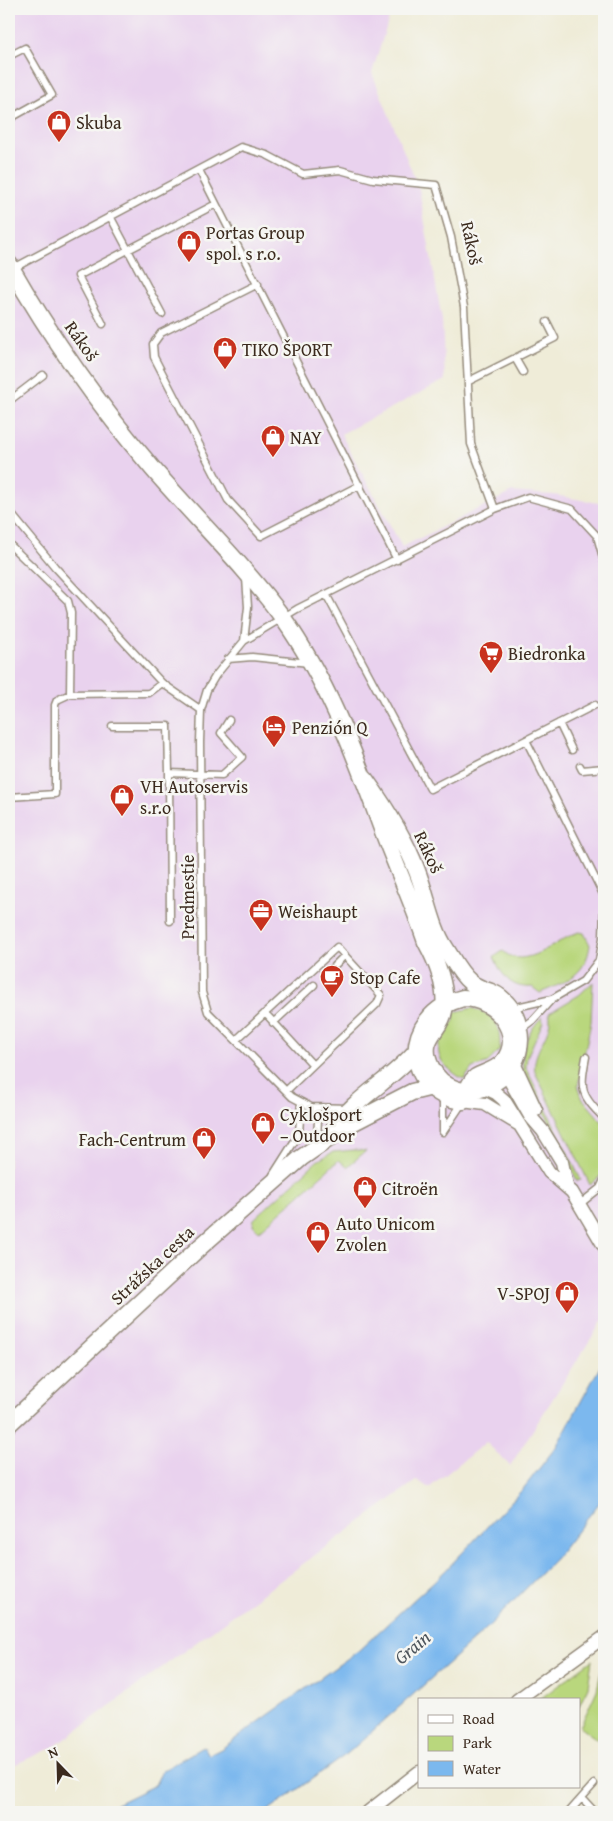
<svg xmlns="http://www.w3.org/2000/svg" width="613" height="1821" viewBox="0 0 613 1821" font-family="'Gentium Book Plus',serif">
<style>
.built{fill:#e9d2ee}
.green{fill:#b9d77d;stroke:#7a804e}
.water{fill:#7bb8ee;stroke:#5b7186}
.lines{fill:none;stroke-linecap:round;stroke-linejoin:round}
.service-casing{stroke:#958b7b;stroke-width:9}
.minor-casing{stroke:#958b7b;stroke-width:15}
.tertiary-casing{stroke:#958b7b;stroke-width:19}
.service{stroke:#fff;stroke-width:6}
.minor{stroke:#fff;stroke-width:12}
.tertiary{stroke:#fff;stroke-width:16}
.labels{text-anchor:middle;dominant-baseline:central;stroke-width:5;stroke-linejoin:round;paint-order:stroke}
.poi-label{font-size:18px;fill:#3b2a1e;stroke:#f6f6f2;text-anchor:start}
.street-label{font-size:18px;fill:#3b2a1e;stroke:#f6f6f2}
.water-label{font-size:19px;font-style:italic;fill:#4e555c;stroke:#f6f6f2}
</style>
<rect width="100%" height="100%" fill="#f6f6f2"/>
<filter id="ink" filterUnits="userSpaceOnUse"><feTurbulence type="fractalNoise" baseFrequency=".02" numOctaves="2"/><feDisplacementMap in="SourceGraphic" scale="10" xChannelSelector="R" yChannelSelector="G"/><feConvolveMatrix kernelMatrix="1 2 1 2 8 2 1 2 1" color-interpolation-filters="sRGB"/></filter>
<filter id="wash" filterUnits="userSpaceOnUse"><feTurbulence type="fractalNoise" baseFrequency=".0096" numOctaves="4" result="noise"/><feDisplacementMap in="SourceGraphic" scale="20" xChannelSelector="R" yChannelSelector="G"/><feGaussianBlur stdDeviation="1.12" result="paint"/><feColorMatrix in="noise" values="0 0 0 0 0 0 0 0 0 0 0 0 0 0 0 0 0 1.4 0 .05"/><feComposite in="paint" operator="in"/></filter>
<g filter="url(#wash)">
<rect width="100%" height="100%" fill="#efecd8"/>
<path class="built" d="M9 9H386L390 15 372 73 419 189 442 320 445 380 341 434 402 547 512 492 554 495 604 504V1112L597 1170 604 1183V1318L510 1466 486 1442 429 1488 417 1480 54 1747 9 1767Z"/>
<path class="green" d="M579 932 584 933 590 945C586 976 565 982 540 993L532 987C510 989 502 975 494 957L503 951C524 972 557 939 579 932Z
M593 982 591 1022 578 1085 582 1098 604 1124V1173L590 1185 535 1072C531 1050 555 1032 549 1013L579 995Z
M472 1008C498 1016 500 1024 500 1050L486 1064 472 1068 464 1080C434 1061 430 1048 454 1021V1012Z
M542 1017 543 1022 527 1057 526 1068 581 1180 577 1181 560 1142 524 1074C519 1054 527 1031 542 1017Z
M354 1150 366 1151 347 1167 339 1160 259 1231 253 1225 254 1219 317 1161 333 1152Z
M604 1658V1731L598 1740 580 1727 597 1690Z
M592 1660 588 1687 579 1706V1700L540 1699Z"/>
<path class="water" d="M604 1352V1497L555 1559 485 1630 348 1753 266 1812H100L155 1785 162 1771 204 1746 209 1755 221 1749 358 1651 445 1571 523 1489 556 1447 601 1365Z"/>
</g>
<g filter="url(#ink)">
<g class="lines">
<defs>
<path id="service" d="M9 56 25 48 52 95 9 119
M199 170 397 560
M110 216 162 314
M12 269 241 147 267 155 303 174 340 170 373 179 436 185 451 237 464 307 471 444 495 509
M258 284 161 333 153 344 154 357 228 500 261 536 360 485
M103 324 78 276 216 204
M515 358 523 372
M469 381 555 338 547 322
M9 401 43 375
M9 511 55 567 162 683 201 710
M9 544 68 601 71 613 70 694
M327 596 430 789 526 740 604 896
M244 641 248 607 246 578
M228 659 252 657 309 663
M559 723 572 750
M112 726H168L169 773 222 775 242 757 221 733 229 720
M526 740 595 705
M580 766 582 770 604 768
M169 773 170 921
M9 797 55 794V705L57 700 70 694 149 693 162 683
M332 968 345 955
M512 1008 552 999 583 981 599 960 603 938 604 908
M265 1013 313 1065 286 1091
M273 1023 314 985
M521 1029 533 1020 552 999
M236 1040 337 947 381 995 377 1004 313 1065
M586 1057C580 1089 580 1095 604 1118
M311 1107 318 1119 317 1143
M348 1108 311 1107 292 1097 208 1012 202 992 200 742 201 710 207 690 216 675 244 641 297 609 495 509 528 497 572 509 597 536 604 561
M443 1132 463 1102
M443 1132V1096
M273 1175 299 1134 301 1102
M580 1204 600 1188 604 1180
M582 1798 595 1812
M569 1812 594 1784"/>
<path id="minor" d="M514 1063 536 1110
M506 1074 530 1116 543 1131 562 1162 567 1186
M485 1088 496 1093 504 1100 549 1172 572 1192 604 1246
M463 1101 485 1104 518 1124
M517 1700 604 1637
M368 1812 419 1772"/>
<path id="tertiary" d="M9 264C50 336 99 406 153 469 196 519 244 565 283 618 326 679 353 749 378 818 393 860 412 900 426 942 437 962 447 988 444 1011 441 1032 417 1037 431 1067 456 1117 529 1080 519 1030 517 1014 506 998 491 992 483 989 477 988 470 982 460 974 453 960 446 949 431 927 427 896 417 871 405 839 385 807 365 779
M463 998C495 998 526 1034 503 1062 495 1071 484 1072 476 1077 468 1083 467 1094 463 1101 403 1094 399 1015 463 998Z
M332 1132C353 1098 391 1081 416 1051
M9 1424 200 1247 301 1158 350 1124 412 1092 432 1087"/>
</defs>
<use href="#service" class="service-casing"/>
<use href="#minor" class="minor-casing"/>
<use href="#tertiary" class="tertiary-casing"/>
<use href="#service" class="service"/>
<use href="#minor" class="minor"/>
<use href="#tertiary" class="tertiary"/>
</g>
</g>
<defs>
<symbol id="shop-pin" viewBox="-11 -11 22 30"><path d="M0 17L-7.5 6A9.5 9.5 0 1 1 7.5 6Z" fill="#c8321e" stroke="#f6f6f2"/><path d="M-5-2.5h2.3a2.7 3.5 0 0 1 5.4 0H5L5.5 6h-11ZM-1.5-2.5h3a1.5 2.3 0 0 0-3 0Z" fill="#fff"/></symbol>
<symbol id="supermarket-pin" viewBox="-11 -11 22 30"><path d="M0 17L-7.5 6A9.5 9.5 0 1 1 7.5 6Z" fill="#c8321e" stroke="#f6f6f2"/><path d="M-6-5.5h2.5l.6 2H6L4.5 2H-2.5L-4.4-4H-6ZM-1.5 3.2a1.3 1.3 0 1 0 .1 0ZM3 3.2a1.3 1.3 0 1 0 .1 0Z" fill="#fff"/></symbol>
<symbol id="hotel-pin" viewBox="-11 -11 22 30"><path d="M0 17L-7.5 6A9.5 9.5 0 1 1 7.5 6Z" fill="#c8321e" stroke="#f6f6f2"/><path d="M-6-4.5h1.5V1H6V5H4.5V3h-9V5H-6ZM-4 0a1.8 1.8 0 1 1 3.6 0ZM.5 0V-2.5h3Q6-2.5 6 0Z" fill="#fff"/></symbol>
<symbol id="office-pin" viewBox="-11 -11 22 30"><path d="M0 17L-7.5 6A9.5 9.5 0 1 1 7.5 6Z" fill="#c8321e" stroke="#f6f6f2"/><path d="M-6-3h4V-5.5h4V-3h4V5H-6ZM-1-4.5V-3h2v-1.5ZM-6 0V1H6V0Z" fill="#fff"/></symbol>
<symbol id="cafe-pin" viewBox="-11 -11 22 30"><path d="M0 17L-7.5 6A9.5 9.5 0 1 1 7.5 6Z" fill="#c8321e" stroke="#f6f6f2"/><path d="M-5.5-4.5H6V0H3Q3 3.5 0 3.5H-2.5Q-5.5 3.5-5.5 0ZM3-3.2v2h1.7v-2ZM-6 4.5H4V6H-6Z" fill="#fff"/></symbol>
</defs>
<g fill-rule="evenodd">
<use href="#shop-pin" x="45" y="108" width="28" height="38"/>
<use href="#shop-pin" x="175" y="228" width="28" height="38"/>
<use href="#shop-pin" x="211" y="335" width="28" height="38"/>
<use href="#shop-pin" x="259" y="423" width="28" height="38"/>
<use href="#supermarket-pin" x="477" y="639" width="28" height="38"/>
<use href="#hotel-pin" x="260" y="713" width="28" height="38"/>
<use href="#shop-pin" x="108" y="782" width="28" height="38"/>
<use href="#office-pin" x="247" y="897" width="28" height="38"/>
<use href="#cafe-pin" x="318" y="963" width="28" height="38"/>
<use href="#shop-pin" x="249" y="1110" width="28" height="38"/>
<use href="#shop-pin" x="190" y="1125" width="28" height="38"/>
<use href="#shop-pin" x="351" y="1174" width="28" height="38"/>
<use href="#shop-pin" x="304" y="1219" width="28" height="38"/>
<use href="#shop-pin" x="553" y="1279" width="28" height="38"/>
</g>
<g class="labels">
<g class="poi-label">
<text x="76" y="122">Skuba</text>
<text x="206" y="232">Portas Group<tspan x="206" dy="21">spol. s r.o.</tspan></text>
<text x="242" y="349">TIKO ŠPORT</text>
<text x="290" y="437">NAY</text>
<text x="508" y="653">Biedronka</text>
<text x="292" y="727">Penzión Q</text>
<text x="140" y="786">VH Autoservis<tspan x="140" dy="21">s.r.o</tspan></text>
<text x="278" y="911">Weishaupt</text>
<text x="350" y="977">Stop Cafe</text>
<text x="280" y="1114">Cyklošport<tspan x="280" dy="21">– Outdoor</tspan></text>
<text x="186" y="1139" text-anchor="end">Fach-Centrum</text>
<text x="382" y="1188">Citroën</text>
<text x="336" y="1223">Auto Unicom<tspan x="336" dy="21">Zvolen</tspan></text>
<text x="550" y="1293" text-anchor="end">V-SPOJ</text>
</g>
<g class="street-label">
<text transform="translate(472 243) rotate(78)">Rákoš</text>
<text transform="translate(82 341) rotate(55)">Rákoš</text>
<text transform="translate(429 852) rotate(65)">Rákoš</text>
<text transform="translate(187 897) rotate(-90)">Predmestie</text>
<text transform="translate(152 1265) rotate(-43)">Strážska cesta</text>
</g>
<g class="water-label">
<text transform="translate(412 1647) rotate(-40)">Grain</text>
</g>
</g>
<rect width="613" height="1821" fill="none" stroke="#f6f6f2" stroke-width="30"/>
<rect x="418" y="1698" width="162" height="90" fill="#f6f6f2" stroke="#aba49d"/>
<rect x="428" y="1715" width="25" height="8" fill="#ffffff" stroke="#aba49d"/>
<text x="463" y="1724" font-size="15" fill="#3b2a1e">Road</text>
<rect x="428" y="1736" width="25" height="15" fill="#b9d77d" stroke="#aba49d"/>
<text x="463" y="1748" font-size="15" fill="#3b2a1e">Park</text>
<rect x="428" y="1761" width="25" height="15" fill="#7bb8ee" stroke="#aba49d"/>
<text x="463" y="1774" font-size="15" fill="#3b2a1e">Water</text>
<g transform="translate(58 1764) rotate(337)" stroke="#f6f6f2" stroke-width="4" paint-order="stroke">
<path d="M0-4L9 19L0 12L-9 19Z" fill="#3b2a1e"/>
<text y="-8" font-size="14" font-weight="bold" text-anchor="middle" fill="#3b2a1e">N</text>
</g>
</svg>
